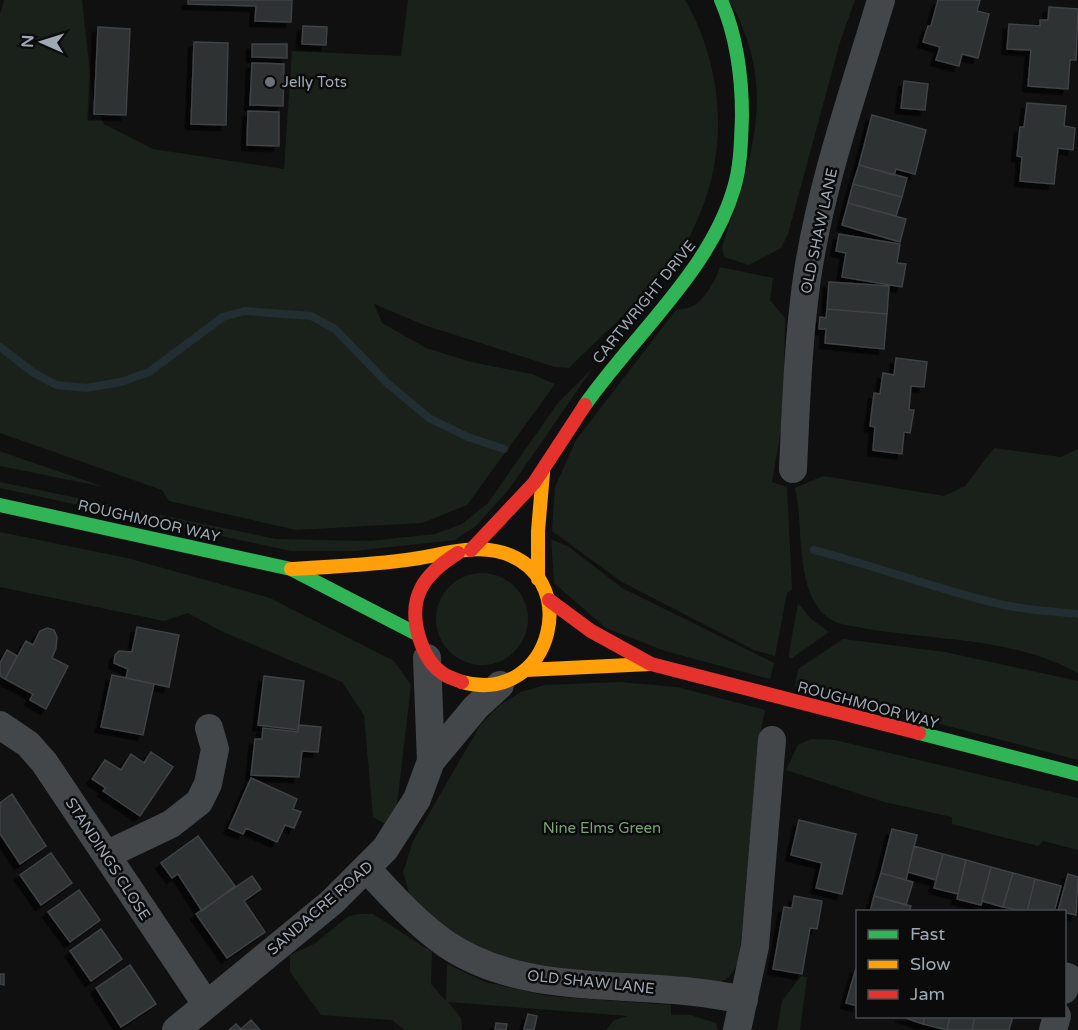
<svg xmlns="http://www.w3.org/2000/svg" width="1078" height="1030" viewBox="0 0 1078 1030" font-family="'Varela Round',sans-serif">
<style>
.green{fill:#1a211b}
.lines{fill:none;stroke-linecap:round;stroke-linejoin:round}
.stream{stroke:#232e33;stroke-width:8}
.building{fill:#2f3032;stroke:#3f4245;stroke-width:1.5;filter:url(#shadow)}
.street{stroke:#44474a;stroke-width:28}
.fast{stroke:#30b455;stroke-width:14}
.slow{stroke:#ff9f0a;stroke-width:14}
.jam{stroke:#e5322d;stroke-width:14}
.poi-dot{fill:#6d737b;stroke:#0b0b0c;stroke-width:2}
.labels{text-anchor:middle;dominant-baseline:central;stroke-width:5;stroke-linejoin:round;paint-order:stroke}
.poi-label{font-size:15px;fill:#9fa9b4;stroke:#0b0b0c;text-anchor:start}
.street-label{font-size:15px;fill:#9fa9b4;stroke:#0b0b0c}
.park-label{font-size:15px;fill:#78a174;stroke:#0b0b0c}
</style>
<defs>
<filter id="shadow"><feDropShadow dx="-5.5" dy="5.5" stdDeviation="0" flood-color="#0009"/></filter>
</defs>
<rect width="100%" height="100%" fill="#101011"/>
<path class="green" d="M4 0H82L93 99 104 124 153 149 284 169 292 51 401 56 408 0H685C723 66 729 146 699 216 692 231 686 248 675 261 643 299 604 333 569 368L555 367 424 325 374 304 382 323 426 348 471 362 532 374 555 384 467 505 422 523 296 530 169 501 162 490 0 433V14Z
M729 0H855L840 42 788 234 781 248 749 265 724 257 722 247C751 159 780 89 729 0Z
M720 267 773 278 770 300 785 318 783 418 772 482 787 487 792 589 787 593 775 656 754 650 622 582 552 531 555 487 576 440 676 310C680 309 686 309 691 307 703 302 717 279 720 267Z
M592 369 510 488 476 526 455 540 354 551H291L0 488V482L276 539 369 541 435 534 462 524 488 503 557 404Z
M994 448 1061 457 1078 449V673C1006 633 916 642 838 623 792 604 805 529 795 488L823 476 944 496 965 486Z
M0 451 5 453 104 487 0 466Z
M0 532 127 558 270 598 394 661 411 685 397 805 389 826 373 817 364 715 342 682 221 631 188 613 164 621 0 587Z
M551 539 569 547 622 588 774 663 770 679 665 651 606 628 554 583Z
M436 619a46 46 0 1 1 92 0a46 46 0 1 1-92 0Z
M798 603 810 618 829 632 792 658H789V653Z
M843 639 945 652 1078 681V760L795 686 798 669Z
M619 682 677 687 765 710 759 740 739 962 729 977 710 989 517 962 459 939 410 896 403 872 413 841 481 724 500 705 521 692 545 685Z
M811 739 835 740 1078 798V850L1043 841 1038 846 952 824V817L884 802 786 770 798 745Z
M360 914H373L432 952 431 984 446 1001 447 964 485 982 548 996 671 1005V1015H690L716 1023 718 1030H606L614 1020 628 1016 448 1002 461 1018 462 1030H405L392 1020 321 1015 290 972V955L314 944 349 916Z
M801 976 807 977 800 1030H777L782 1001Z"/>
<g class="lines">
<path class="stream" d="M0 347 34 373 56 385 86 388 121 382 149 372 223 317 245 311 311 316 335 329 387 383 429 418 468 437 504 449
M814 550C872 565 928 586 987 601 1016 609 1048 611 1078 614"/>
</g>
<path class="building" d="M188 0H292L291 22 255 21 256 6 188 4Z
M938 0H980L977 11 989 14 978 58 962 54 959 66 936 60 940 47 923 42 928 26H931Z
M1049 7 1078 9 1076 60H1070L1068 89 1028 86 1031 50 1007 49 1009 24 1040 26V20H1048Z
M303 26 327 27 326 45 302 44Z
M98 27 130 29 126 115 94 114Z
M194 42 228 43 226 125 191 124Z
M252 44H287V58L252 57Z
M252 63 284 64 283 106 250 105Z
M904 81 928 84 925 110 901 108Z
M1027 103 1066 106 1064 126 1075 128 1073 150 1058 148 1054 184 1020 181 1022 157 1017 156 1020 127H1024Z
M248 111 279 112V146L247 145Z
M872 115 926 130 915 174 896 169 894 175 859 165Z
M859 165 907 178 902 197 853 184Z
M853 184 902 197 896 216 848 203Z
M848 203 906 219 900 242 842 225Z
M839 234 900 244 897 263 906 264 902 287 842 277 846 253 836 251Z
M829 282 889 286 887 314 827 309Z
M827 309 887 314 884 349 825 343 826 329H819L820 317 826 318Z
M896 358 927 362 924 387 911 386 909 410H914L910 433 904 432 902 454 873 450 875 427 870 426 874 393 880 394 883 373 894 375Z
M137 627 179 635 169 687 126 678 128 669 114 663 115 655 119 651 132 652Z
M47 628 54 630 57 637 56 648 52 658 68 666 46 709 30 700 33 694 5 679 26 641 33 645 40 631Z
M7 650 17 656 5 679 0 676V663Z
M112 675 154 684 143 735 101 727Z
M264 676 304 681 298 730 258 725Z
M299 725 321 727 318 752 302 751 299 777 251 775 255 739H262L263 728 298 732Z
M151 752 173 767 140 816 103 791 106 788 92 779 105 760 121 770 131 754 144 763Z
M251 778 297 799 293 809 301 812 294 828 285 825 277 842 246 828 243 834 229 828Z
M12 794 46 846 20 864 0 834V803Z
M799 820 856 834 842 894 816 888 822 863 791 855Z
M892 829 917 835 906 880 881 873Z
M198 836 235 886 202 911 178 874 172 878 161 863Z
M914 846 943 854 936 880 908 872Z
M51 853 72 883 41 905 20 875Z
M943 854 966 860 958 894 934 888Z
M966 860 991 867 981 905 957 899Z
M991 867 1013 873 1003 907 982 901Z
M881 873 913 882 906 905 874 896Z
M1013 873 1035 879 1027 912 1003 907Z
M1068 874 1078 877 1076 915 1058 911Z
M252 876 261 889 244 901 265 932 227 958 196 914Z
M1035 879 1061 886 1054 912H1027Z
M79 890 100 920 70 942 48 912Z
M794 896 822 901 817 929 810 928 802 974 773 969 784 907 792 908Z
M874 896 911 906 909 912H870Z
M101 929 122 959 91 981 70 951Z
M130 965 156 1004 121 1027 96 988Z
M856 968H858V1006L846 1003Z
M0 974H4V985L0 984Z
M528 1014 537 1016 534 1030 524 1029Z
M900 1016H925L923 1024Z
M925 1016H950L947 1030 923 1024Z
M950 1016H975L972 1030H947Z
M975 1016H1013L1009 1030H972Z
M251 1020 260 1030H229L236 1024 241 1029Z
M496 1023 507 1024 506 1030H495Z"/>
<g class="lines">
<path class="street" d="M793 469C796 405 798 341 807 278 821 183 854 91 881 0
M427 658 431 761
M0 725 28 744 44 762 206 1004
M108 854 171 824 199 802 208 784 215 749 209 728
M367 869C392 896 416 923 446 944 515 991 606 983 685 991 705 993 724 996 744 1000
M1064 976 1068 977 1064 990
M176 1030 332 902 385 849 417 799 431 761 476 707 500 685
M737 1030 755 946 772 740
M1053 1030 1057 1016"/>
<path class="fast" d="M585 405C633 336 710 271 734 188 741 165 741 140 742 116 742 76 737 37 721 0
M0 505 291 569 415 633
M919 733 1078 774"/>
<path class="slow" d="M291 569C329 567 368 565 406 560 435 557 466 545 496 551 586 570 554 707 462 682
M538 579V531L543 473
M526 670 650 664"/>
<path class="jam" d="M471 550 534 483 585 405
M458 553C424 574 407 597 419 637 423 650 429 664 441 672 446 677 455 679 462 682
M549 600 591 631 651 664 919 733"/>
</g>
<circle class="poi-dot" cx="270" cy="82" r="6"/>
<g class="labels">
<g class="poi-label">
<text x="282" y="82">Jelly Tots</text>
</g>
<g class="street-label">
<text transform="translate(819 231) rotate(-78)">OLD SHAW LANE</text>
<text transform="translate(644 302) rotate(-51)">CARTWRIGHT DRIVE</text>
<text transform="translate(149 521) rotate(13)">ROUGHMOOR WAY</text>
<text transform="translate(868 705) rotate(15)">ROUGHMOOR WAY</text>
<text transform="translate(108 859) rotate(57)">STANDINGS CLOSE</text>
<text transform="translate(320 908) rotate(-41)">SANDACRE ROAD</text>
<text transform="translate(591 982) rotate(6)">OLD SHAW LANE</text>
</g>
<g class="park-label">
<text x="602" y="828">Nine Elms Green</text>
</g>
</g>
<rect x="856" y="910" width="210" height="108" fill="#0b0b0c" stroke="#464a4f" stroke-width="1.5"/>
<rect x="868" y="930" width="30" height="9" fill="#30b455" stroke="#464a4f" stroke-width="1.5"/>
<text x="910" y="940" font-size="18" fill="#9fa9b4">Fast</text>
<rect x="868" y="960" width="30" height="9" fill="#ff9f0a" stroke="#464a4f" stroke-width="1.5"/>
<text x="910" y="970" font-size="18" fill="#9fa9b4">Slow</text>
<rect x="868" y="990" width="30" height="9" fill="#e5322d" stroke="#464a4f" stroke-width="1.5"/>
<text x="910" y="1000" font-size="18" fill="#9fa9b4">Jam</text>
<g transform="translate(42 42) rotate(273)" stroke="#0b0b0c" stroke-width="4.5" paint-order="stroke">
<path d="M0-4.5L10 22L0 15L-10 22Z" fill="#9fa9b4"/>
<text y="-9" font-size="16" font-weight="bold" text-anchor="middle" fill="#9fa9b4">N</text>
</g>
</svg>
